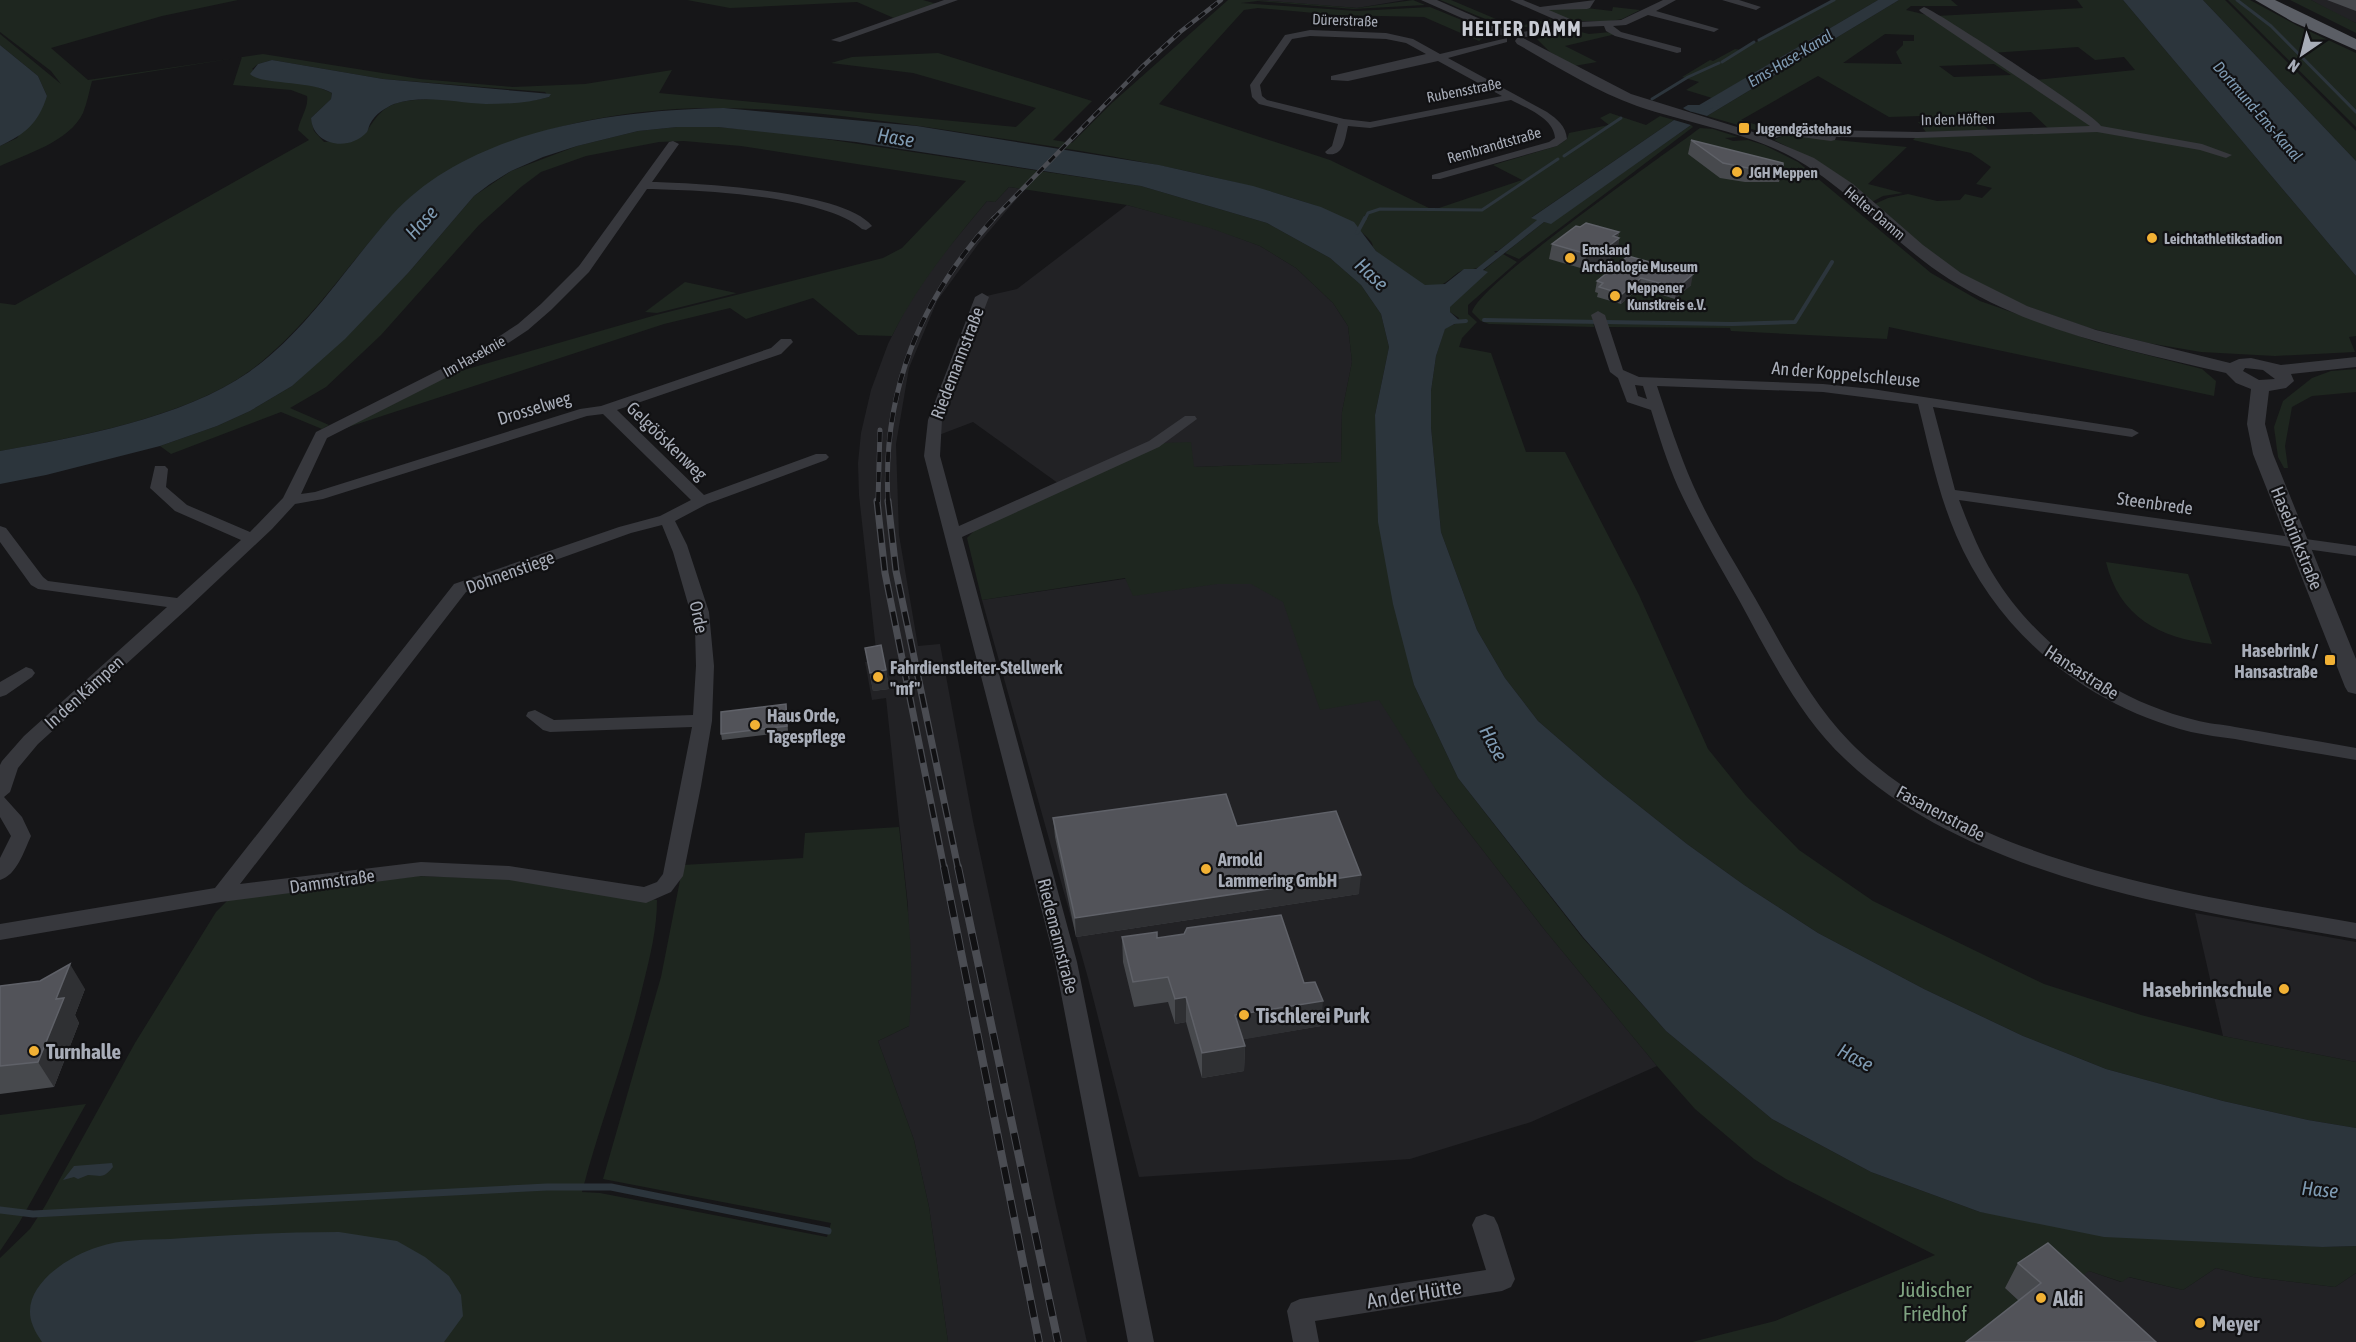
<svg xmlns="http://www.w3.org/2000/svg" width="2356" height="1342" viewBox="0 0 2356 1342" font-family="'Asap Condensed',sans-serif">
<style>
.built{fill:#222225}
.green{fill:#1e261f;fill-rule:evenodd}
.water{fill:#2c353c}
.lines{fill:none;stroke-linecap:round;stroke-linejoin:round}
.stream-far2{stroke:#2c353c;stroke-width:3}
.stream-far1{stroke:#2c353c;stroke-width:4}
.stream{stroke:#2c353c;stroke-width:7}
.canal{fill:#2c353c;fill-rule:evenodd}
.minor{fill:#37383d;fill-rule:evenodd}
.tertiary{fill:#37383d;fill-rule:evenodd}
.trunk{fill:#5b5e65;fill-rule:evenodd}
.rail-far3-casing{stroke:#4a4c52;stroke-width:4.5}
.rail-far2-casing{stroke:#4a4c52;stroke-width:5}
.rail-far1-casing{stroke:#4a4c52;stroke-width:7}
.rail-casing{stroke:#4a4c52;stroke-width:8}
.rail-far3{stroke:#111113;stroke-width:3;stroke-dasharray:8;stroke-linecap:butt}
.rail-far2{stroke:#111113;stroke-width:4;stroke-dasharray:10;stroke-linecap:butt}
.rail-far1{stroke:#111113;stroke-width:4.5;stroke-dasharray:14;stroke-linecap:butt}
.rail{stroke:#111113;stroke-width:6;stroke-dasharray:17;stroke-linecap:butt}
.wall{fill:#47494d}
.shaded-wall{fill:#2f3033}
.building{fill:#525359;stroke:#5f6168;stroke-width:1.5}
.poi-dot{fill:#f2b134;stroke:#111113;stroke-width:2}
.labels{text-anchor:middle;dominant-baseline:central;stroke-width:4.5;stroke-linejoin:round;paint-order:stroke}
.far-street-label{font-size:15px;fill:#a8adb8;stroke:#111113}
.far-poi-label{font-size:15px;font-weight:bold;fill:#a8adb8;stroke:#111113;text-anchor:start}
.far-water-label{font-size:16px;font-style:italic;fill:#7f9bb3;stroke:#111113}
.street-label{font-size:18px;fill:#a8adb8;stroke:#111113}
.poi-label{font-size:18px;font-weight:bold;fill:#a8adb8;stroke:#111113;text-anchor:start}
.far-district-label{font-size:20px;font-weight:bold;letter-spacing:1.5px;fill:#c9ccd4;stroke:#111113}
.water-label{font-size:20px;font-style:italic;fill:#7f9bb3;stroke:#111113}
.near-poi-label{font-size:21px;font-weight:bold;fill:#a8adb8;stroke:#111113;text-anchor:start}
.near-park-label{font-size:21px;fill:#7fa381;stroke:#111113}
.near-street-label{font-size:21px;fill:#a8adb8;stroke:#111113}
</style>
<rect width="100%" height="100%" fill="#161618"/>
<path class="built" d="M1256 0H1405L1357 8Z
M2311 0H2356V23L2342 17Z
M1009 187 1025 189 979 243 937 301 909 368 896 444 899 535 918 646 940 644 973 821 1056 1207 1087 1342H948L929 1207 914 1140 878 1041 909 1026 908 906 886 698 872 700 865 662 877 659 859 495 858 463 861 433 871 390 888 344 907 306 930 270 987 201 995 202Z
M1127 205 1209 227 1260 246 1296 268 1333 303 1348 326 1352 362 1342 412 1341 462 1194 467 1062 486 973 422 931 438 982 297 1017 289Z
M1340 547 1436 790 1544 929 1657 1066 1531 1122 1410 1159 1139 1177 1088 978 982 600Z
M2195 913 2356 942V1062L2223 1036Z
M2216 1268 2253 1277 2335 1287 2356 1273V1342H1984L2005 1288 2089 1271 2121 1282 2128 1277 2183 1290Z"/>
<path class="green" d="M0 0H238L162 16 51 48 88 80 263 54 420 79 513 87 585 84 672 70 659 93 1016 127 1036 108 913 73 831 63 852 57 938 53 1092 101 1053 140 1072 143 1113 102 1228 0H1256L1357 8 1413 0 1425 5 1353 9 1258 1 1241 3 1357 11 1430 7 1481 28 1489 34 1479 41 1424 17 1337 15 1258 8 1244 10 1159 104 1330 160 1433 210 1522 180 1493 165 1557 146 1567 139 1569 133 1609 125 1600 118 1610 113 1646 125 1660 116 1674 120 1532 217 1538 220 1498 251H1494L1496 253C1491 257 1483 265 1477 268 1472 270 1466 268 1461 271 1451 276 1446 286 1433 287 1419 287 1387 262 1377 252 1368 242 1377 248 1368 238 1357 226 1326 209 1311 204 1203 169 1090 152 978 135 894 122 807 109 722 108 616 106 465 135 391 217 345 268 307 328 251 370 187 417 78 437 0 451V303L15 305 309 140 298 130C300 118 309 107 307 96L291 90 233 85 242 57 92 81C89 92 87 103 83 113 69 142 26 154 0 166V146L17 138 47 96 38 76 0 45V34L61 84 51 71 0 32ZM272 60 383 79 545 92 549 97C498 111 451 92 401 102 370 109 374 135 352 140 344 142 333 141 324 142L314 131 311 118 331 99 332 93 308 83 275 81 252 69 258 64Z
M687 0H923L937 4 896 19 857 2 730 8Z
M1440 0H1451L1515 27 1549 19 1557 22C1514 37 1480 16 1440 0Z
M1835 0H1878L1712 98 1686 90 1699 82 1682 77 1710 60 1713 61 1735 49 1741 50Z
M1899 0H1951L1958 6H1911L1906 10 1927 15 2035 80 2135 70 2124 57 2095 60 2078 47 1992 53 1936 16 2083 8 2077 0H2123L2356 276V336L2349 337 2355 352 2275 356 2201 352 2148 343 2086 327 2012 301 1966 279 1870 206 1888 198 1908 194 1937 201 1960 200 1965 194 1982 198 1992 188 1976 184 1991 167 1971 153 1913 140 1917 136 2052 132 2031 112 1972 114 1990 131 1926 132 1918 122H1926L1921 116 1889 117 1818 76 1741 120 1770 129 1762 132 1707 116ZM1885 34 1914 35V41H1903V45L1896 52 1902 64 1843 63ZM1994 64 2011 75 1954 77 1939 66Z
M2203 0H2225L2356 131V161Z
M2228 0H2250L2298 26 2356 53V127Z
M2290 0H2311L2356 23V33Z
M1578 7 1612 11 1613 7 1640 10 1622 19 1611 21H1570L1549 12 1551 9Z
M1573 30 1589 34 1611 32 1616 34 1565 46 1597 62 1574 66 1550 52 1537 39Z
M1691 125 1693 127 1519 259 1505 253 1544 222 1551 223Z
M677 127H718L792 134 1141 186 1267 223 1330 258 1361 285 1381 314 1389 347 1375 415 1414 685 1458 778 1582 937 1666 1031 1772 1119 1871 1172 1980 1212 2322 1247 2356 1246V1273L2335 1287 2253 1277 2216 1268 2183 1290 2129 1277 2122 1282 2089 1271 2073 1282 2005 1288 2027 1308 1984 1342H1692L1775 1321 1935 1255 1786 1179 1754 1159 1695 1109 1657 1066 1544 929 1436 790 1379 700 1320 710 1283 602 1251 584H1217L1133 596 1125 578 982 600 967 538 975 530 1161 443 1191 442 1194 467 1341 462 1342 412 1352 362 1348 326 1333 303 1296 268 1260 246 1210 228 1127 205 1009 187 995 202 987 201C951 244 917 286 892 336L858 335 813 298 746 319 730 308 664 324 333 432 450 374 656 315 883 258 902 248 966 181 741 146 684 141 659 142 586 156 541 172 521 187 479 225 381 335 326 387 290 408 329 425 322 429 281 412 171 454 160 446 217 426 250 411 292 386 409 272 474 196 511 171 577 146 638 131Z
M1700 128 1713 129 1738 137 1725 138 1733 141 1748 140 1764 145 1798 162 1931 273 1980 301 2096 342 2202 369 2216 381 2214 396 1889 327 1887 339 1731 331 1730 328 1608 327 1592 315 1594 327 1489 324 1481 321 1472 312C1481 282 1664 155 1700 128Z
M1785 135 1907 147 1868 184 1903 193 1883 196 1868 204 1814 160 1774 140Z
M1503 254 1517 262 1468 305V314L1477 322 1462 338 1459 347 1491 353 1526 452H1565L1639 595 1708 749 1746 796 1799 850 1873 901 2044 984 2141 1015 2223 1036 2356 1062V1128L2308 1120 2223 1101 2106 1069 2023 1036 1924 989 1818 933 1744 885 1687 844 1604 778 1538 721 1505 678 1477 630 1441 532 1431 427V391L1436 356 1445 328 1455 324 1459 318 1450 312 1449 307 1487 272 1483 271Z
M685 282 736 293H737L657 313 645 312Z
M2356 369V392L2312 396 2292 407 2285 446 2288 468H2284L2278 457 2274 427 2283 401 2312 378 2331 371Z
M2106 562 2188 574 2212 644C2160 638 2119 617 2106 562Z
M899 827C906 893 916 960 909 1026L878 1041 914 1140 929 1207 948 1342H0V1258L30 1229 45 1206 135 1043 216 912 229 899 418 876 507 879 657 900C657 929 650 957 643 985 627 1055 600 1122 582 1192L600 1193 827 1237 831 1223 603 1179 661 977 683 865 803 858 805 833Z
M86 1104 19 1223 0 1251V1115Z"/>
<path class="water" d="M1878 0H1899L1707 116 1689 111Z
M2123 0H2203L2356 161V276Z
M0 45 38 76 47 96C38 124 25 134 0 146Z
M272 60 383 79 551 94 549 97C529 103 507 104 486 104 455 103 425 94 394 104 385 108 375 114 370 124 369 126 368 130 367 132 349 152 313 146 311 118L331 99 332 93C310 80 261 85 250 74L258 64Z
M724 108 917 126 1159 165 1253 186 1321 207 1354 222 1376 251 1425 285 1445 284 1464 269H1476L1537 220 1531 218 1674 120 1691 125 1551 224 1544 222 1483 270 1488 272 1450 307V312L1460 321 1445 329 1436 356 1431 391V427L1441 532 1477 630 1505 678 1538 721 1604 778 1687 844 1744 885 1818 933 1924 989 2023 1036 2106 1069 2223 1101 2308 1120 2356 1128V1246L2322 1247 2104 1237 1980 1212 1871 1172 1772 1119 1666 1031 1583 937 1458 778 1414 685 1393 604 1378 522 1375 415 1389 347 1381 314 1361 285 1330 258 1267 223 1141 186 856 142 718 127H677L638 131 577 146 543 157 511 171 490 184 474 196 409 272 345 339 292 386 250 411 217 426 160 446 46 475 0 484V451C78 437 183 418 249 372 307 331 346 267 392 215 470 129 615 110 724 108Z
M112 1163 113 1167C102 1180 101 1175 88 1175L78 1179 74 1177 63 1180 74 1166Z
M339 1232 397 1241 425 1257 449 1276 461 1295 463 1316 444 1342H42C39 1337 35 1332 33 1326 17 1288 68 1256 98 1247 120 1239 147 1240 170 1239 227 1235 282 1232 339 1232Z"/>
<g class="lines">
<path class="stream-far2" d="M2237 0 2271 26 2356 112
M1759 40 1834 0
M1722 62 1754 42
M1652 99 1688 77 1719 63
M1564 156 1621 118
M1365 219 1368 213 1380 209 1482 210 1558 159"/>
<path class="stream-far1" d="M1357 233 1365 218
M1484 320 1732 324 1795 322 1832 262
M1452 322 1466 321"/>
<path class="stream" d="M0 1210 33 1214 547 1187H611L828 1231"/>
<path class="canal" d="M1716 99 1721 102C1712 111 1694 116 1683 108L1688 105H1704Z"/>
<path class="minor" d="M944 0H958L840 42 831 40Z
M1510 0H1523L1540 7 1595 0 1590 8 1587 9 1549 10 1577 22 1621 20 1663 0H1676L1656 11 1719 29 1714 32 1648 15 1626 25 1613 26 1621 32 1681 48V52L1677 53 1615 36 1606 31 1604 26 1581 27 1526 37 1523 36V32L1565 24Z
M1722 0H1739L1761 7 1756 10Z
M1924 7C1940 13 2096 116 2101 126L2202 144 2232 155 2226 158 2200 150 2097 132 1918 138 1836 137 1835 140 1831 141 1786 135 1762 142 1758 141V137L1785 129 1818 133 1825 130 1918 132 2090 126 1921 12 1919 10Z
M1310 30 1386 33 1413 39 1440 54 1507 38V42L1448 58 1547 112C1557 119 1566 126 1567 139L1557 146 1440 179H1432V175L1549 142 1555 138C1554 118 1526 108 1511 100L1370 128 1348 126C1345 139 1344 157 1327 154L1325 152 1332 146 1338 124 1259 104 1252 97 1250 85 1285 35ZM1310 36 1386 39 1406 43 1426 54 1331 76V80L1348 81 1438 61 1502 96 1370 122 1344 119 1267 100 1262 96 1260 85 1292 39Z
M673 141 679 144 652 182C698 183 844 191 872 226L866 230 862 229C823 195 699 190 647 189L589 272 551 310 528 330 487 357 327 438 301 494 315 492 580 409 601 406 771 348 781 339H791L793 342 781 354 617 410 704 495 816 454H826L829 457 826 460 707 504 675 521 687 545 709 612 714 666 712 721 701 786 683 876 671 892 646 903 509 880 421 876 221 902 0 940V924L215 888 454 584 619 527 660 516 691 500 603 414 587 416 323 499 295 504 272 529 188 608 38 744 18 768 10 792 4 797 22 817 31 836C24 851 17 875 0 880V858L11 836 0 817V765L2 761 24 736 167 607 38 589 31 585 0 542V526L6 528 43 577 48 581 177 598 241 540 175 511 150 488 155 466H165L168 469 166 487 187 505 250 532 283 498 316 432 477 351 518 324 541 304 579 266 669 142ZM662 525 673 552 695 628 696 666 693 715 554 720 535 710 528 712 526 716 543 730 550 732 692 727 663 874 657 882 644 887 509 866 421 862 240 884 466 592 631 533Z
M982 293 989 297 942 420 940 456 959 526 1149 441 1185 416H1195L1197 419 1159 447 962 537 1077 962 1154 1342H1128L1055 962 924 456 928 420 975 297Z
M1598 311 1605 315 1623 370 1639 377 1823 384 1872 389 2132 429 2139 433 2132 437 1933 407 1955 490 2356 546V556L1959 500C1969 526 1979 551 1993 574 2036 645 2114 701 2195 720 2208 724 2222 724 2235 727 2275 734 2316 741 2356 748V760C2316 753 2276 747 2235 739 2220 737 2205 735 2191 732 2087 706 1998 634 1956 535 1938 493 1929 448 1918 404L1823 392 1657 386C1668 419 1679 453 1693 485 1710 524 1734 561 1755 598 1783 647 1810 701 1850 742 1970 864 2194 895 2356 923V939C2191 910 1971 879 1845 759 1799 716 1769 655 1739 600 1718 563 1696 526 1678 487 1667 462 1659 436 1651 410L1627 402 1618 378 1610 372 1591 315ZM1635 385 1643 386 1647 399 1638 396Z
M26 667 32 669 35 673 32 677 6 695 0 697V682Z
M1485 1214 1494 1217 1498 1225 1515 1279 1511 1287 1502 1291 1315 1321 1319 1342H1293L1287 1311 1291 1303 1300 1299 1486 1270 1472 1225 1476 1217Z"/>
<path class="tertiary" d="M1421 0H1437L1510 32 1504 36 1500 35Z
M1521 37 1631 94 1753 132 1814 158 1853 184 1923 245 1961 273 2027 306 2096 330 2230 363 2239 359 2251 358 2281 365 2356 357V367L2291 374 2294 381 2286 388 2269 391 2265 424 2273 454 2356 659V694L2348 692 2345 687 2253 454 2247 424 2251 389 2236 383 2226 373C2132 351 2032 332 1949 279 1891 242 1849 187 1788 155 1741 131 1687 123 1637 106 1595 91 1556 66 1517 44L1515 41 1517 38ZM2245 368 2263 370 2275 379 2259 380 2243 371Z"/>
<path class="trunk" d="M2255 0H2275L2356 39V50L2293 22Z"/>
<defs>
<path id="rail-far3" d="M993 219 1142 67 1180 32 1221 0"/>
<path id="rail-far2" d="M878 502 880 430
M888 502C882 391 920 299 994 218"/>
<path id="rail-far1" d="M877 501 885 573 944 868
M888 501 896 571 958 868"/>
<path id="rail" d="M944 867 1039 1342
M958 867 1058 1342"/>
</defs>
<use href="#rail-far3" class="rail-far3-casing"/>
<use href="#rail-far2" class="rail-far2-casing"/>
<use href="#rail-far1" class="rail-far1-casing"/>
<use href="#rail" class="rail-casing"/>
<use href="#rail-far3" class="rail-far3"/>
<use href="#rail-far2" class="rail-far2"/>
<use href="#rail-far1" class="rail-far1"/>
<use href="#rail" class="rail"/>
</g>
<path class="wall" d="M2327 0H2356V11Z
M1691 140 1783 167 1779 182H1745L1720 178 1688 154Z
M1580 227 1619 232 1618 237 1619 238 1617 253 1599 267 1584 269 1549 259 1552 244Z
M1628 256 1691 285 1675 299 1639 288 1621 304 1597 297 1598 293 1595 292 1597 281Z
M865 648 886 670 889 689 873 691Z
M787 710 788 732 722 740 721 734Z
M1053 818 1237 826 1359 894 1076 937 1055 837Z
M1122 937 1157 938 1304 983 1321 1026 1243 1039 1245 1046 1244 1071 1202 1078 1186 1022 1175 1024 1168 1002 1134 1007 1123 962Z
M0 986 85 989 75 1015 79 1023 54 1087 0 1094Z
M2018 1263 2156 1342 2019 1301 2005 1288Z"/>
<path class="shaded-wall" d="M1619 232 1617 240 1619 238 1617 253 1599 267 1584 269 1587 254Z
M1693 274 1691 285 1675 299 1677 288Z
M1641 278 1639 288 1621 304 1622 294Z
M886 670 889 689 873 691 870 673Z
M1361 875 1359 894 1076 937 1075 918Z
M70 964 85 989 75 1015 79 1023 54 1087 38 1062 56 999Z
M1186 997V1022L1175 1024V999Z
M1323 1001 1321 1026 1234 1041 1235 1015Z
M1245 1046 1244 1071 1202 1078V1053Z"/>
<path class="building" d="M1691 140 1783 163V167L1748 168 1723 163Z
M1586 223 1619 232 1613 236 1619 238 1601 252 1587 254 1552 244 1576 226 1580 227Z
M1628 256 1693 274 1677 288 1641 278 1622 294 1599 287 1603 283 1597 281Z
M881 645 886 670 870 673 865 648Z
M786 704 787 726 721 734V712Z
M1226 794 1237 826 1336 811 1361 875 1075 918 1053 818Z
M1281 915 1304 983 1315 982 1323 1001 1235 1015 1245 1046 1202 1053 1186 997 1175 999 1168 977 1133 982 1122 937 1157 932V938L1184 934 1187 928Z
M70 964 56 999 64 998 38 1062 0 1066V986L40 981Z
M2048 1243 2156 1342H1966L2041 1283 2018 1263Z"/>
<g class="poi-dot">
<rect x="1738" y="122" width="12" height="12" rx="3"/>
<circle cx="1737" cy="172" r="6"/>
<circle cx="2152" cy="238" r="6"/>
<circle cx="1570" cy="258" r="6"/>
<circle cx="1615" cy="296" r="6"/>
<rect x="2324" y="654" width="12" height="12" rx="3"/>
<circle cx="878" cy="677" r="6"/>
<circle cx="755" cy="725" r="6"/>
<circle cx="1206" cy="869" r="6"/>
<circle cx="2284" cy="989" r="6"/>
<circle cx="1244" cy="1015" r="6"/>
<circle cx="34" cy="1051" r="6"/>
<circle cx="2041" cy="1298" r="6"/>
<circle cx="2200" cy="1323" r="6"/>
</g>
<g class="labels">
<g class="far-street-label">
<text transform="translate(1345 20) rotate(2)">Dürerstraße</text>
<text transform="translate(1464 90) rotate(-11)">Rubensstraße</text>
<text transform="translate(1958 119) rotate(-1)">In den Höften</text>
<text transform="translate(1494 145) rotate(-16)">Rembrandtstraße</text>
<text transform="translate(1875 213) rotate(40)">Helter Damm</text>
<text transform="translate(474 356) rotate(-29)">Im Haseknie</text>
</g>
<g class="far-poi-label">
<text x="1756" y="128">Jugendgästehaus</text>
<text x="1749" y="172">JGH Meppen</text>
<text x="2164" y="238">Leichtathletikstadion</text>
<text x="1582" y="249">Emsland<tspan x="1582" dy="17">Archäologie Museum</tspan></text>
<text x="1627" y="287">Meppener<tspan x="1627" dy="17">Kunstkreis e.V.</tspan></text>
</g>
<g class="far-water-label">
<text transform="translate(1790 58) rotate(-31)">Ems-Hase-Kanal</text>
<text transform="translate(2258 111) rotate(49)">Dortmund-Ems-Kanal</text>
</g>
<g class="street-label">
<text transform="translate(957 363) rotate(-69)">Riedemannstraße</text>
<text transform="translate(1846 374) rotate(5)">An der Koppelschleuse</text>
<text transform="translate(534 408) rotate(-17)">Drosselweg</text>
<text transform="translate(667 441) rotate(44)">Gelgööskenweg</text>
<text transform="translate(2155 503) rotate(8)">Steenbrede</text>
<text transform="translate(2297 538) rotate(68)">Hasebrinkstraße</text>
<text transform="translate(510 572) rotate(-20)">Dohnenstiege</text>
<text transform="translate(699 617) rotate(78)">Orde</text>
<text transform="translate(2082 672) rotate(33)">Hansastraße</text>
<text transform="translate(84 692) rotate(-42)">In den Kämpen</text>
<text transform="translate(1941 813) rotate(28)">Fasanenstraße</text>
<text transform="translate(332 881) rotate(-8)">Dammstraße</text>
<text transform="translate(1058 936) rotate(76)">Riedemannstraße</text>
</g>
<g class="poi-label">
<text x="2318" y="650" text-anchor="end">Hasebrink /<tspan x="2318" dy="21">Hansastraße</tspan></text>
<text x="890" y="667">Fahrdienstleiter-Stellwerk<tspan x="890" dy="21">"mf"</tspan></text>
<text x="767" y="715">Haus Orde,<tspan x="767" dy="21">Tagespflege</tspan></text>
<text x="1218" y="859">Arnold<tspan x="1218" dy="21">Lammering GmbH</tspan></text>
</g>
<g class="far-district-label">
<text x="1522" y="28">HELTER DAMM</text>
</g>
<g class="water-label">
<text transform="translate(896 137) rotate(9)">Hase</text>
<text transform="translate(421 222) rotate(-48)">Hase</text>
<text transform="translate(1372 274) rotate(43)">Hase</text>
<text transform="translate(1494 743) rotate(62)">Hase</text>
<text transform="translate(1856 1057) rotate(28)">Hase</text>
<text transform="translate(2320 1189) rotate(5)">Hase</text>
</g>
<g class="near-poi-label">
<text x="2272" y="989" text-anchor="end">Hasebrinkschule</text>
<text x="1256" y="1015">Tischlerei Purk</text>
<text x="46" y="1051">Turnhalle</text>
<text x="2053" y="1298">Aldi</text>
<text x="2212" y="1323">Meyer</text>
</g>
<g class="near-park-label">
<text x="1935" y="1289">Jüdischer<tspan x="1935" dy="24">Friedhof</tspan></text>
</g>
<g class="near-street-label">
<text transform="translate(1414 1293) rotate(-9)">An der Hütte</text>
</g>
</g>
<g transform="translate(2302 54) rotate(215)" stroke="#111113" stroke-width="4.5" paint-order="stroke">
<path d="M0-4.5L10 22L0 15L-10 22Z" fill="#a8adb8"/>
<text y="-9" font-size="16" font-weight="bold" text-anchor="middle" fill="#a8adb8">N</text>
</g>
</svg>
